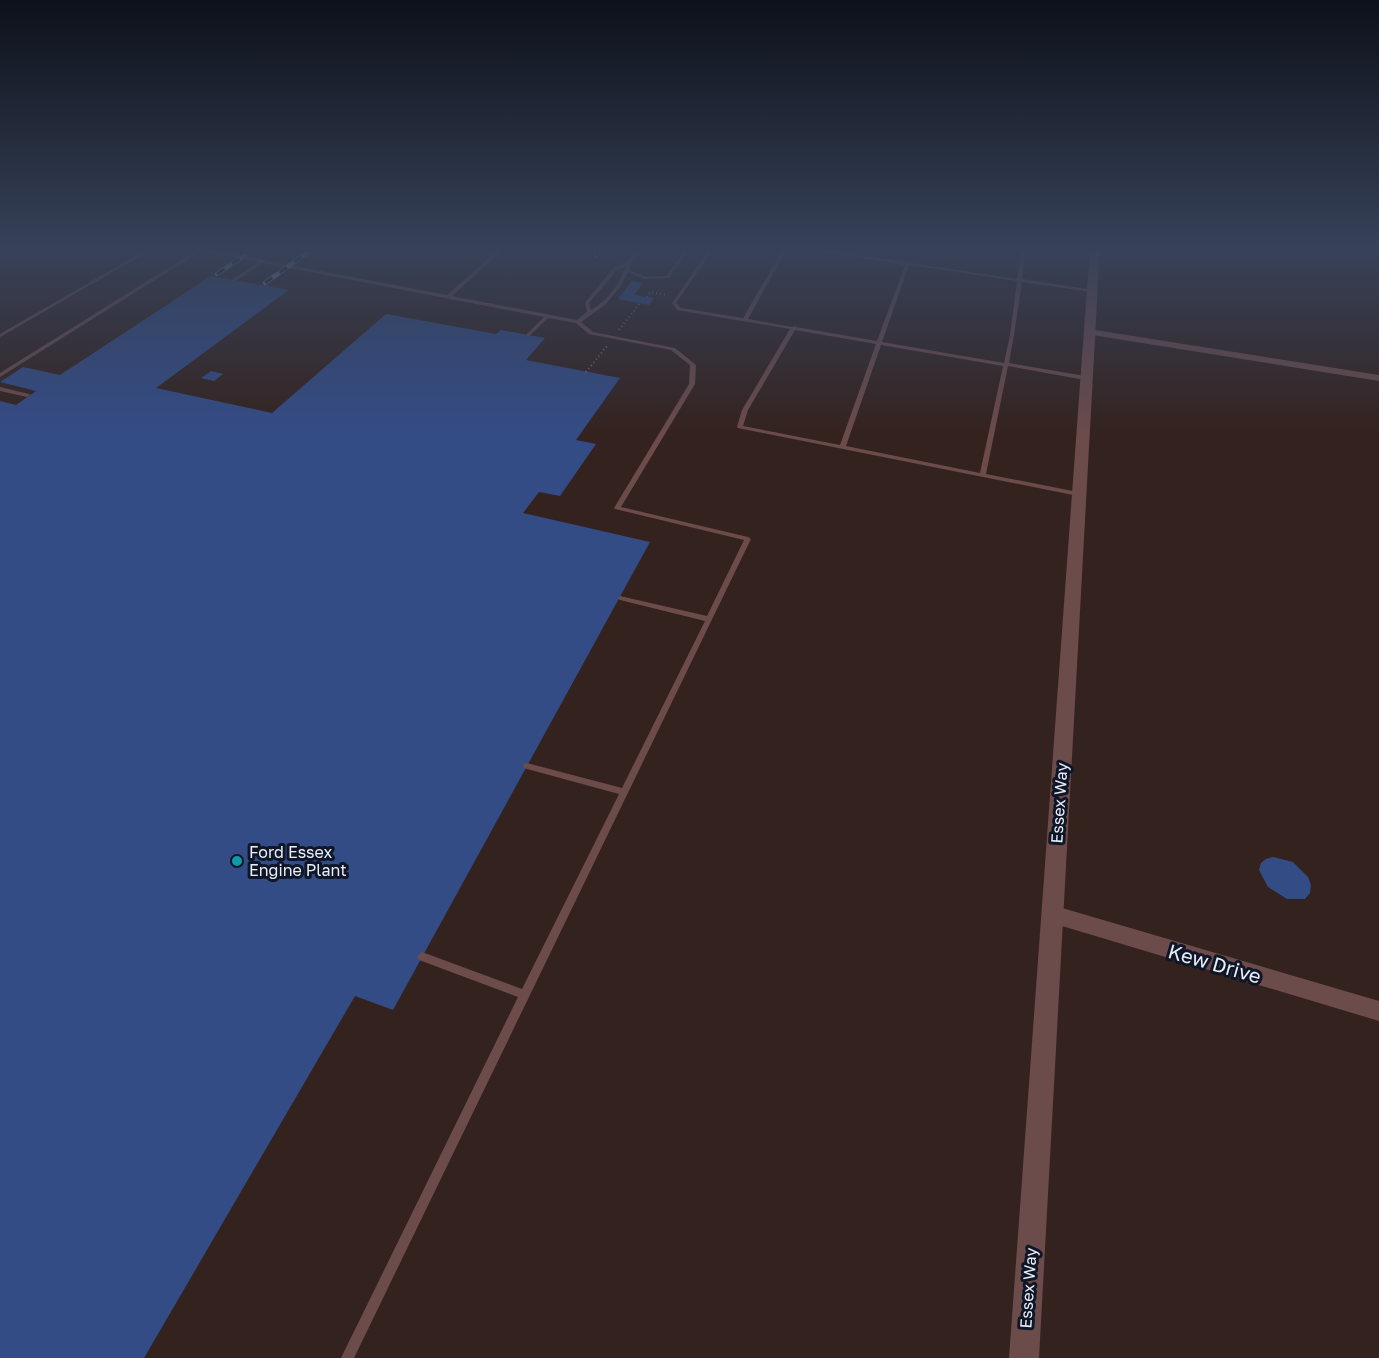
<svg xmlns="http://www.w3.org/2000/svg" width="1379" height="1358" viewBox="0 0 1379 1358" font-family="'Golos Text',sans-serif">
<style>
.industrial{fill:#34221e}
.building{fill:#344c86}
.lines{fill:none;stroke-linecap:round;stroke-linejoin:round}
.path{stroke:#717786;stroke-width:2;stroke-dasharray:1 3;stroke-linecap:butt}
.service{fill:#6c4b4b;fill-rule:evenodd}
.minor{fill:#6c4b4b;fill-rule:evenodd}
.tertiary{fill:#6c4b4b;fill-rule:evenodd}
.rail-casing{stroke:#9fa5b3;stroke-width:4.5}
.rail{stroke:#0f1626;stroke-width:3;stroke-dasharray:9;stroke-linecap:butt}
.culture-dot{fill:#0f9aa8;stroke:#0f1626;stroke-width:2}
.labels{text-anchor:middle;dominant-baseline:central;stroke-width:6;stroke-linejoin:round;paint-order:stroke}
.street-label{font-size:16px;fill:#e9eefa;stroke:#0f1626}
.poi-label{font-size:16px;fill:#e9eefa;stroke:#0f1626;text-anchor:start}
.near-street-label{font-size:20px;fill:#e9eefa;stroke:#0f1626}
</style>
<rect width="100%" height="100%" fill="#181f30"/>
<path class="industrial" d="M0 247H1379V1358H0Z"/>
<path class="building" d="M211 276 289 290 156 388 272 413 386 314 496 334 501 330 545 338 526 360 620 378 576 440 596 444 560 496 539 492 523 513 650 542 393 1010 355 996 144 1358H0V401L16 405 36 391 0 382 23 367 60 375Z
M632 281 643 283 634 295 654 298 649 305 618 299Z
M211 371 223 374 214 381 201 378Z
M1273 857 1293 862 1308 877 1311 885 1310 893 1305 899H1287L1268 887 1259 870 1261 863 1266 859Z"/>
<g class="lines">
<path class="path" d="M647 297 650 292 668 295
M619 330 640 303
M586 372 607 346"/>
<path class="service" d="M151 247H156L0 337V334Z
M185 247H195L447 295 501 247H506L452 296 577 320 587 312 585 303 613 268 627 262 641 247H646L631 263 629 270 646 277 666 276 687 247H691L669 278 645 279 628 272 620 287 606 304 581 322 593 332 675 348 696 365 695 384 621 507 748 537 751 539 354 1358H341L518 997 419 960 417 957 419 954 422 952 522 989 619 794 527 769 524 768 523 766 524 764 527 763 622 788 705 621 620 600 617 598 620 596 707 616 744 540 615 509 614 508 689 384 690 365 671 350 589 334 576 323 548 318 529 336 527 335V334L544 317 263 263 235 281 233 280V279L259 262 201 251 0 377V373L197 250ZM626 266C620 284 608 300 591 310L589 303 617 270Z
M711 247H715L676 303 681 308 743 318 784 247H788L748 319 792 327 794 326 796 327 877 341 905 265 792 247H804L1017 279 1022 247H1026L1022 279 1093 290V292H1091L1022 282 1014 335 1009 363 1085 376 1088 378 1085 380 1008 366 986 474 1078 492 1080 493V495L1078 496 738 428 737 427 742 410 790 329 677 310 672 303ZM909 265 1017 281 1010 335 1004 363 882 342ZM795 330 876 344 840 445 743 426 748 410ZM881 345 1003 366 980 473 846 446Z
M0 387 29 394 30 395 27 397 0 391Z"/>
<path class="minor" d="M1089 329 1379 375V381L1086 334 1084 332Z
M1052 905 1379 1001V1021L1052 923 1045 920 1043 914 1045 908Z"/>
<path class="tertiary" d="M1090 247H1100L1039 1358H1009Z"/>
<defs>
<path id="rail" d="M596 256 604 247
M217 274 257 247
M265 283 315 247"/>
</defs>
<use href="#rail" class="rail-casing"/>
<use href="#rail" class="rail"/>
</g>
<linearGradient id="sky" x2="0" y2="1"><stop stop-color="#0d111a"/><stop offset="0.57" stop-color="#374259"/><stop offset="1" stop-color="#374259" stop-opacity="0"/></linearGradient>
<rect width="1379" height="437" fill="url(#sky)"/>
<circle class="culture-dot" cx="237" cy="861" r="6"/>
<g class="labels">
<g class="street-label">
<text transform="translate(1059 803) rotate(-86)">Essex Way</text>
<text transform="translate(1028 1288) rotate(-86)">Essex Way</text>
</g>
<g class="poi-label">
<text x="249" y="852">Ford Essex<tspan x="249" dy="18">Engine Plant</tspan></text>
</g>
<g class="near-street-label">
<text transform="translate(1215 963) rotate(16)">Kew Drive</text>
</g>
</g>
</svg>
